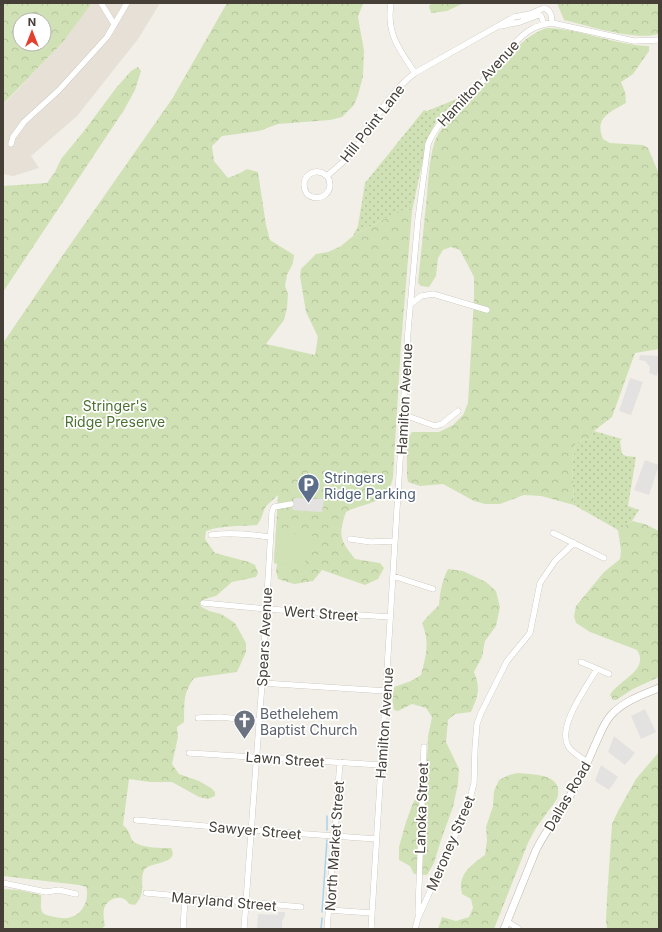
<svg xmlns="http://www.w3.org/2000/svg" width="662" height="932" viewBox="0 0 662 932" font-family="Inter,sans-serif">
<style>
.residential{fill:#e6e0d7}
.grass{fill:url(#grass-dots)}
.forest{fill:url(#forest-crowns);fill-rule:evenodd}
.park{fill:#d0e2b5}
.parking{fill:#e4e2e0}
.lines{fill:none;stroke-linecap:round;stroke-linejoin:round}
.stream{stroke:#abd2e9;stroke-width:1.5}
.minor-casing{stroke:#bdb6ac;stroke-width:6}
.tertiary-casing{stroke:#bdb6ac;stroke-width:8}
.minor{stroke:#fff;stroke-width:5.5}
.tertiary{stroke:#fff;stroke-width:7}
.labels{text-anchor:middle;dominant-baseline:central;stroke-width:3.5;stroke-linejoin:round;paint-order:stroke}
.street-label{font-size:14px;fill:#453f38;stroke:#fff}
.park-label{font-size:14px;fill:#4c7131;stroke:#fff}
.service-label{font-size:14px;fill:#4e5e75;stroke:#fff;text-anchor:start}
.worship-label{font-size:14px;fill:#5b616d;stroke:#fff;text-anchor:start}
</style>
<defs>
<pattern id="grass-dots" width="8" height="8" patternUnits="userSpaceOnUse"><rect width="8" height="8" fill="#d0e2b5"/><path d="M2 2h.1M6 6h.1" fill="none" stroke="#b4c39c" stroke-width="1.8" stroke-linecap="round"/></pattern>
<pattern id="forest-crowns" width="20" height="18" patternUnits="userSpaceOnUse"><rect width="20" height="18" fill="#d0e2b5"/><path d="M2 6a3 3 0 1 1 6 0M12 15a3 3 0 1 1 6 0" fill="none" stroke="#b4c39c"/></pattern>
</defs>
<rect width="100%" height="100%" fill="#f2efe8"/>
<path class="residential" d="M91 3H160L138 39 77 116 31 156 39 168 13 176 3 174V105L63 42Z"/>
<path class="grass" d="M459 98 438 118 427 140 412 211 406 209 384 219 353 236 358 226 365 183 424 110 427 111Z
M594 431 622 439 620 441 622 454 626 456 636 457 628 506 639 510 632 521 618 530 574 505 572 465 575 444 584 439 590 440Z"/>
<path class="forest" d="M3 3H90L91 4 63 42 3 104ZM20 20H44V44H20Z
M227 3H363L358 17 364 51 363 76 358 95 354 105 342 117 330 120 278 124 259 131 222 136 212 146 214 161 228 178 240 173 247 169 258 172 266 225 270 240 294 255 293 263 287 275 285 286 288 294 287 308 284 320 266 344 315 355 318 337 306 312 300 276 301 269 316 254 328 252 341 246 353 236 397 212 406 209 412 211 401 344 393 478C391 483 390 489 387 493 378 504 358 505 346 512 338 536 340 540 355 559L380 563 384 568 378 579 365 585 322 570 313 581 294 584 278 579 276 571 277 564 274 563 278 495C273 500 267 504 264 510 262 516 261 520 257 525 239 527 223 525 206 531L205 539 215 553 249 562 255 565 258 573 256 577 232 582 216 596 208 598 202 601 200 606 209 611 221 614 235 623 246 643V652L237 672 194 678C182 695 185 703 184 722L177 727 178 737 172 764 179 774 199 781 211 788 215 792V796L208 799 199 797 172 782H150L129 779 123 825C131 832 129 836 133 841 140 848 161 848 171 848 180 864 151 862 145 869 138 878 148 892 135 905L129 904C123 893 107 898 104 909 103 914 104 921 105 926L101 929H3V889L19 890 41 895C42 901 39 908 43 913 46 916 52 916 55 917 60 918 66 919 71 917 83 914 90 898 86 887L79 885 3 876V343L65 252 172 99Z
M432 3H464L447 11 431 13 429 6Z
M557 3H659V34C635 41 589 26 564 20Z
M547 28C582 29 614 45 649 46V51L633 74 621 82 625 92 626 103C610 112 594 118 603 139L610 143 643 145 648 148 659 174V349L635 353 612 417 594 431 590 440 584 439 575 444 572 465 574 505 541 496 524 495 500 504H485L474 501 443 484 420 486 408 482 407 477V439L412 432H439L453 425 463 415 468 403 474 298V277L460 250 451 247 443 250 438 258 436 276 429 287 421 286 418 283C421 254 424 224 427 195 429 177 429 149 439 133 453 111 475 94 493 75 508 57 524 35 547 28Z
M138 67 141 71 135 90 124 110 3 292V186L47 183 55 172 61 159 84 131 116 88 131 71Z
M632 521 645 524 659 531V677L633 689 616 700H613L610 695C619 680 650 670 637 650L590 632 576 623 574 616 576 606 604 572 620 559 621 551 618 530Z
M448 569 463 571 486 582 496 591 500 607 496 626 485 641 482 657 474 672C481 689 478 696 471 712L455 714 448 720 446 742 459 769 458 784 453 807 441 840 434 863 427 875 414 874 410 866 399 860V847L406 822 413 803 426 781 428 736 432 717 426 708 412 704 398 711 394 710 392 697 394 687 411 681 421 675C426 655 430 643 422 623L429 615 439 605C440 592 442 581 448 569Z
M659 752V929H607L606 921 607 898 612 824 618 811 636 779Z
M518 773C534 775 565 773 557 799L536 828 528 843 494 929H438L442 917 456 921 469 917 473 908 471 899 462 894C457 875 471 865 485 855L487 840 486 827 493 806 494 791 499 780 509 775Z"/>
<path class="park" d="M276 532 314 536 316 540V549L306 551 305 565 274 563Z"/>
<path class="parking" d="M640 355 659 356V373H657V376L649 373 650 367 645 361 639 360Z
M630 378 643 382 631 415 619 411Z
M645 460 659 465 649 495 634 490Z
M294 498 324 499 322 512 292 510Z
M645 709 656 732 641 739 631 716Z
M614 736 635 753 625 765 608 752Z
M601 765 618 777 609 790 595 781Z
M278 912H285V916L282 921V929H257L258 914 278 915Z"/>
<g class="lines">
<path class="stream" d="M327 816V830
M322 912 327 840
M321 929 322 918"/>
<defs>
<path id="minor" d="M101 3 114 24
M391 3C386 33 399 49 415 73
M501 26 520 22 539 15 541 16 544 24
M11 144 13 137 24 122 59 90 107 37 127 3
M327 176C314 164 297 179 307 194 320 205 337 190 327 176 337 167 348 159 356 148 374 123 389 92 415 73L514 17 530 14 544 8C551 10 552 16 552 23
M411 304 421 296 433 294 487 310
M404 412 410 417 435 426 442 424 458 411
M553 533 604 558
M211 535C231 532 250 534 270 537
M350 539 371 542 395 541
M393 576 433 589
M203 603 266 609 390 617
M581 662 609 674
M262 683 386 691
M198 718 220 717 259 721
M189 753 381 765
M587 762C581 757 572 753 568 746 557 726 587 686 597 669
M136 820 251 830 376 839
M3 883 46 892 59 890 76 894
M146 893 301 907
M329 910 372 913
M418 913 424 747
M508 922 519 929
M183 929 185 898
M244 929 262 683 272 512 274 507 291 504
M327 929 340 762
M371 929 408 331 418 219 428 144C439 117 463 103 482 82 497 66 509 45 527 32 535 26 543 24 552 23L634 41 659 40
M415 929 418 918 468 807 474 783 475 748 477 724 481 713 507 661 526 638 530 633 540 583 555 561 574 543"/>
<path id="tertiary" d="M504 929 536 850C547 828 562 810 574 789 581 776 588 762 594 747 599 737 603 724 611 715 624 701 642 695 659 688"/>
</defs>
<use href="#minor" class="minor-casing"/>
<use href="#tertiary" class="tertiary-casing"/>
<use href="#minor" class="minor"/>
<use href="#tertiary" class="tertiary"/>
</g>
<defs>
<symbol id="parking-pin" viewBox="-11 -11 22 30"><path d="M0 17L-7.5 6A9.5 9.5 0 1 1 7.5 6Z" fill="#5c6f8a" stroke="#fff"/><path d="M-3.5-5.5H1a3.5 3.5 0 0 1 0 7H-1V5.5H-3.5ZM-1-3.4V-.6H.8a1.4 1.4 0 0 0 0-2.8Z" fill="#fff"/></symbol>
<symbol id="church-pin" viewBox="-11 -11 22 30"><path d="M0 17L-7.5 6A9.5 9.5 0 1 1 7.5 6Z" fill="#6b7280" stroke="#fff"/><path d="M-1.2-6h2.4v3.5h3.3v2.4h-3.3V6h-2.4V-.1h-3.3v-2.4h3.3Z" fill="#fff"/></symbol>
</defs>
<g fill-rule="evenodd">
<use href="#parking-pin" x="296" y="472" width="25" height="34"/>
<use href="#church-pin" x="232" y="708" width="25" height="34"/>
</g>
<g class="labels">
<g class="street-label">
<text transform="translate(478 83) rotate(-47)">Hamilton Avenue</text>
<text transform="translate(372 123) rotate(-52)">Hill Point Lane</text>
<text transform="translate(404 399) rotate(-87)">Hamilton Avenue</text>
<text transform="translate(321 613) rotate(4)">Wert Street</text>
<text transform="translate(264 637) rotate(-87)">Spears Avenue</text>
<text transform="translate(384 723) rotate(-86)">Hamilton Avenue</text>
<text transform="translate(285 759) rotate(4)">Lawn Street</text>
<text transform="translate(567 796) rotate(-60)">Dallas Road</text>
<text transform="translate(421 808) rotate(-88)">Lanoka Street</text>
<text transform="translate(255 830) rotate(5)">Sawyer Street</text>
<text transform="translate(450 843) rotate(-67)">Meroney Street</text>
<text transform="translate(334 846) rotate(-86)">North Market Street</text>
<text transform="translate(224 901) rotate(5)">Maryland Street</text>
</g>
<g class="park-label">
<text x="115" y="405">Stringer's<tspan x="115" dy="16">Ridge Preserve</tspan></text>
</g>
<g class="service-label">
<text x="324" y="477">Stringers<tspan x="324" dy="16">Ridge Parking</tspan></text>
</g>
<g class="worship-label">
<text x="260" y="713">Bethelehem<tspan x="260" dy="16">Baptist Church</tspan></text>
</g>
</g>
<rect width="662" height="932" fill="none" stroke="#453f38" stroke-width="8"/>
<g transform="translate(32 32)"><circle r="19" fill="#ffffff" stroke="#b5b2af"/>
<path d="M0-3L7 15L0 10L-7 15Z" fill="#e3412e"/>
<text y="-6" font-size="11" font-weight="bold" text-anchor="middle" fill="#453f38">N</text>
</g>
</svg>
